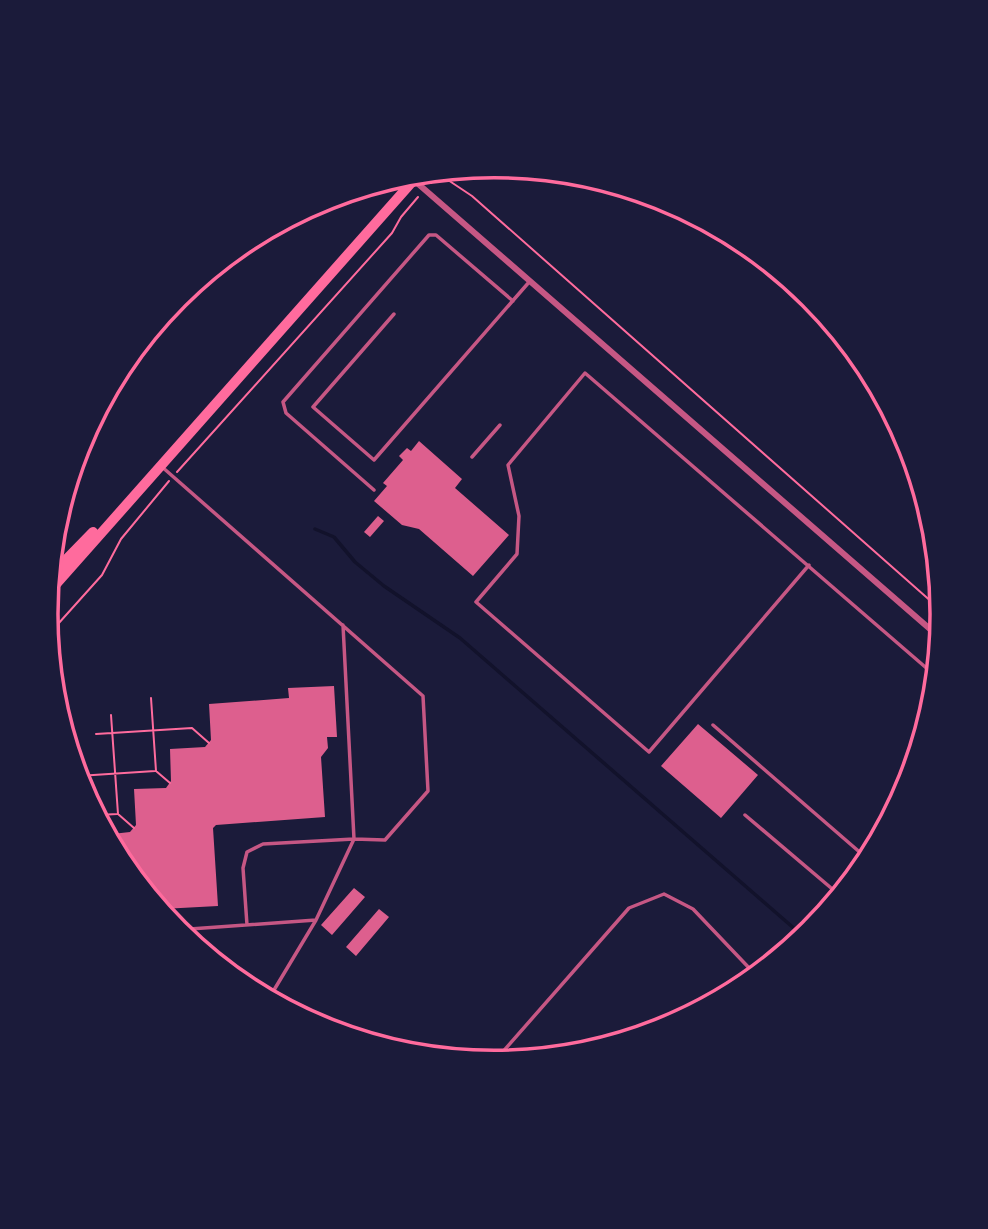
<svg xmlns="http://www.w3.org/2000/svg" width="988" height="1229" viewBox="0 0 988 1229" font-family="'Work Sans',sans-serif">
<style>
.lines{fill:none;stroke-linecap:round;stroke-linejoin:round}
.stream{stroke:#12122b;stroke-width:3.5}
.building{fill:#dd5f8e}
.path{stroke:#ff6b9d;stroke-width:2}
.service{stroke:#c65784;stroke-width:3.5}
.minor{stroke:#c65784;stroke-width:6}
.secondary{stroke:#ff6b9d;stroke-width:10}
.rim{fill:none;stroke:#ff6b9d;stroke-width:3.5}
</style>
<rect width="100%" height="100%" fill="#1b1b3a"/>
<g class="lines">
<path class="stream" d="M315 529 334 537 355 562 384 586 460 638 804 937"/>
</g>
<path class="building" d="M419 441 462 479 455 488 509 535 473 576 419 529 402 525 374 501 387 486 383 483 403 460 399 456 407 448 411 451Z
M378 516 384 521 370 537 364 532Z
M334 686 337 737H327L328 748 321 757 325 817 216 825 213 828 218 906 162 909 112 834 130 832 136 825 134 789 166 788 171 781 170 749 205 747 211 740 209 704 289 698 288 688Z
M698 724 758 775 721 818 661 766Z
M354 888 365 897 332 935 321 925Z
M379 909 389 917 356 956 346 947Z"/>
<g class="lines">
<path class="path" d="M442 176 472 196 942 611
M431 183 437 177
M177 472 392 233 401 217 418 197
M49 634 102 575 121 539 169 481
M151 698 156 771 170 783
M111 715 118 814 134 828
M96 734 192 728 209 743
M78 776 155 771
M99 815 117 814"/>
<path class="service" d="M394 314 313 407 374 460 530 281
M472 457 500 425
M161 466 423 696 428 791 385 840 354 839 316 920 176 930
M374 490 286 413 283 402 429 235H436L513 301
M809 565 649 752 476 602 517 554 519 516 508 465 585 373 931 672
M713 725 863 855
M745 815 837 893
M247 925 243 868 247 852 263 844 354 839 343 625
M271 995 316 920
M493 1063 629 908 664 894 693 909 752 971"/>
<path class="minor" d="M416 182 938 636"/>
<path class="secondary" d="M54 572 93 532
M50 591 412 182"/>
</g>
<path d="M0 0H988V1229H0ZM58 614a436 436 0 1 1 872 0a436 436 0 1 1-872 0Z" fill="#1b1b3a" fill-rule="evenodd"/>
<path class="rim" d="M58 614a436 436 0 1 1 872 0a436 436 0 1 1-872 0Z"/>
</svg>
